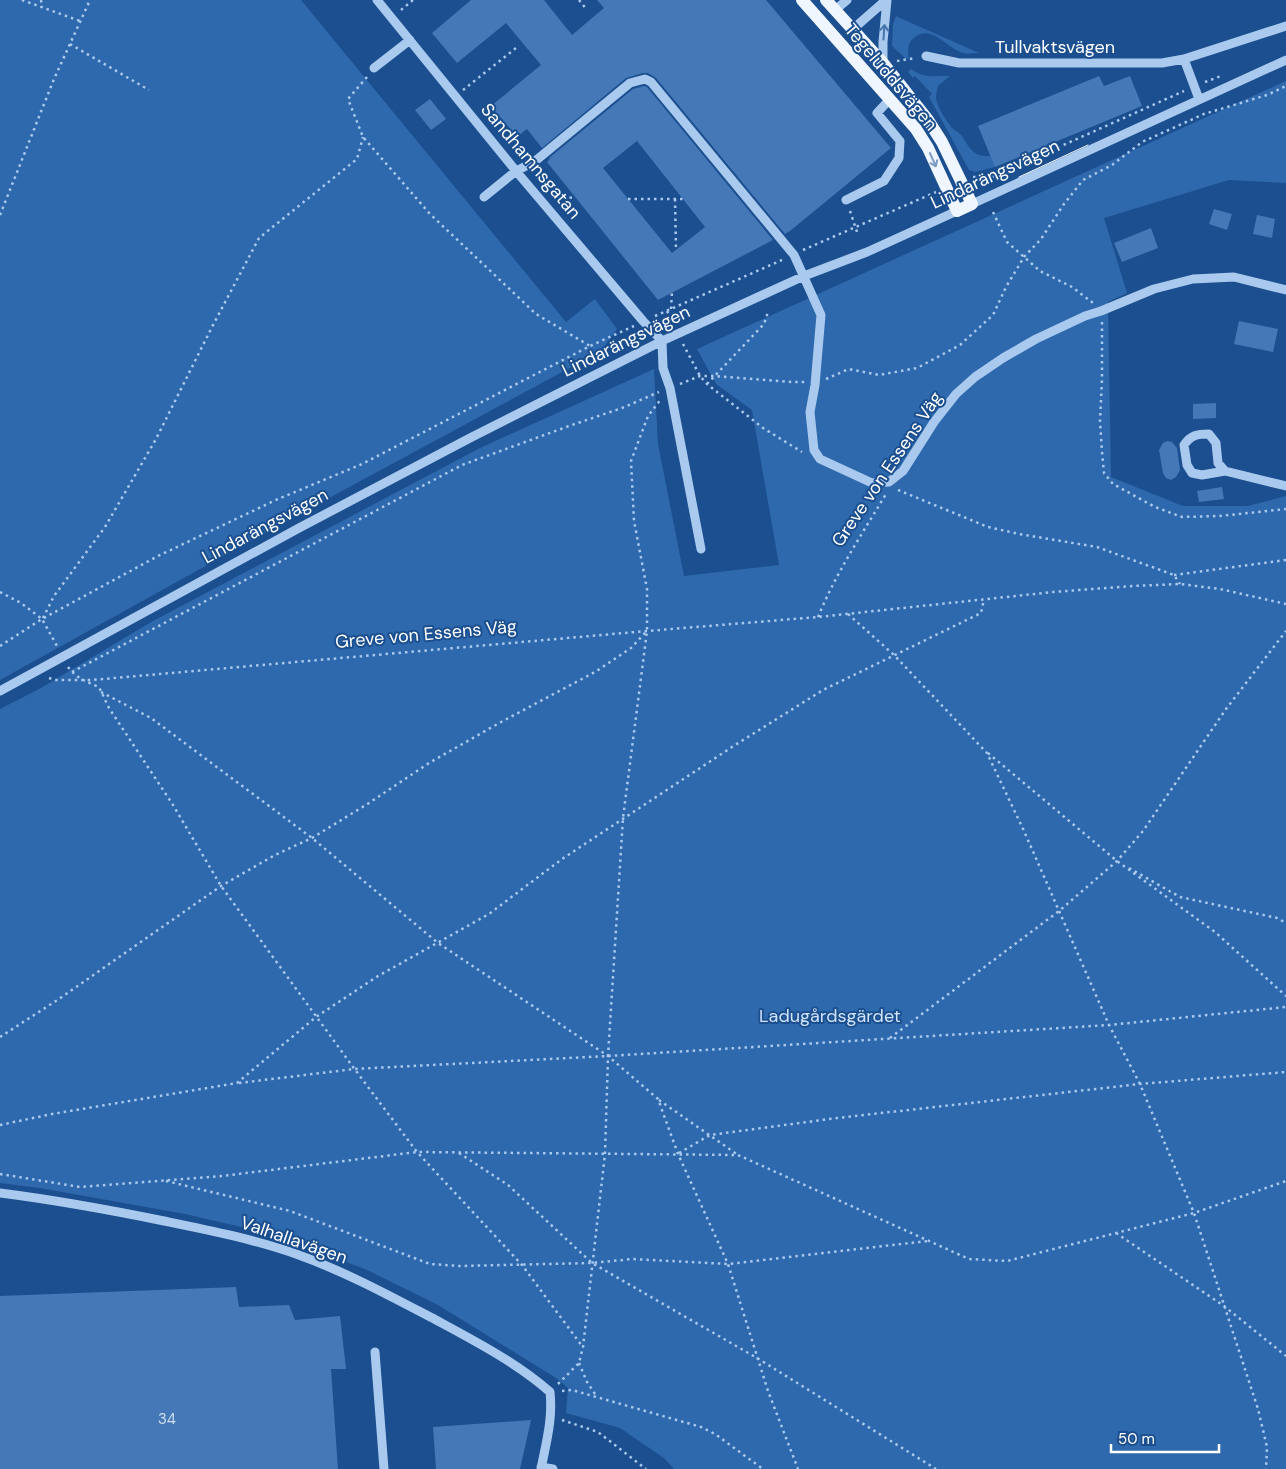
<svg xmlns="http://www.w3.org/2000/svg" width="1286" height="1469" viewBox="0 0 1286 1469" font-family="'DM Sans',sans-serif">
<style>
.green{fill:#2e69ad}
.building{fill:#4478b7;fill-rule:evenodd}
.lines{fill:none;stroke-linecap:round;stroke-linejoin:round}
.path{stroke:#a9c9ee;stroke-width:2.5;stroke-dasharray:2.5 4;stroke-linecap:butt}
.minor{stroke:#a9c9ee;stroke-width:9}
.major{stroke:#f0f6ff;stroke-width:12}
.tram{stroke:#fff;stroke-width:1}
.oneway{stroke:#4674ac}
.oneway2{stroke:#7b9ac1}
.labels{text-anchor:middle;dominant-baseline:central;stroke-width:4;stroke-linejoin:round;paint-order:stroke}
.number-label{font-size:15px;fill:#d0dded}
.street-label{font-size:18px;fill:#fff;stroke:#1b4f8f}
.park-label{font-size:18px;fill:#cfe3fa;stroke:#1b4f8f}
</style>
<rect width="100%" height="100%" fill="#1b4f8f"/>
<path class="green" d="M0 0H301L566 322 595 299 617 329 601 351 292 518 0 680Z
M896 16 900 18 979 53C973 53 966 55 960 52 946 46 931 25 915 37 908 42 907 50 909 58L906 59 892 46 893 25Z
M911 69C927 80 933 75 950 76L938 86C937 90 936 94 936 98 937 107 946 120 951 127 955 131 961 133 963 138 971 150 974 157 991 156L995 167 975 172 969 170 929 97 932 94 915 76 913 78 908 72Z
M1286 81V183L1229 180 1104 218 1127 293 1108 302 1111 477 1183 506H1248L1286 496V1469H674L664 1458 620 1428 566 1413 568 1388 556 1378 438 1305 367 1270 276 1235 185 1214 40 1188 0 1183V709L41 688 151 622 482 447 654 369 658 444 684 576 779 565 752 410 716 384 697 349Z"/>
<path class="building" d="M471 0H544L572 35 604 8 597 0H766L891 148 790 231 785 234 656 78 648 73H643L626 78 542 148 527 129 517 137 491 106 541 65 506 23 457 63 432 33Z
M1099 76 1104 86 1130 76 1142 106 995 167 978 126Z
M644 86 647 87 773 240 658 300 547 162 550 159 549 158 633 89ZM637 141 705 227 672 253 603 168Z
M430 99 446 119 431 130 415 110Z
M1214 209 1232 214 1227 230 1209 224Z
M1257 215 1275 219 1272 238 1253 234Z
M1151 228 1158 248 1122 262 1114 243Z
M1239 321 1278 329 1273 352 1234 344Z
M1216 403V418L1193 419V404Z
M1167 441 1172 442 1177 448 1180 470 1176 477 1171 480 1166 478 1163 473 1159 450 1163 443Z
M1222 487 1224 499 1199 502 1197 491Z
M236 1287 239 1307 289 1305 295 1320 340 1316 346 1369H331L338 1469H0V1296Z
M531 1420 520 1469H436L433 1427Z"/>
<g class="lines">
<path class="path" d="M22 0 80 21
M41 0 42 7
M579 0 587 10
M401 10 413 0
M70 44 149 90
M897 61 916 58
M367 77 348 99 363 137 430 214 536 314 590 346
M1205 82 1221 76
M463 90 516 48
M973 177H992L1184 91
M563 197 576 198
M628 199H684
M675 199 676 250
M850 211 858 235
M993 212 1007 242 1040 271 1072 287 1093 303
M0 215 54 79 90 0
M803 250 936 192
M671 309 672 292
M667 311 673 323
M655 316 782 260
M1102 322V379L1100 421 1102 452 1104 473 1113 484 1155 507 1182 517 1220 516 1286 509
M683 344 700 376 707 384 763 428 802 452
M826 379 849 369 879 375 917 368 960 345 993 315 1006 287 1024 257 1041 239 1064 204 1083 180 1112 165 1142 142 1204 114 1267 95 1286 86
M680 384 700 376H715L792 382H806
M707 384 764 324 768 312
M898 490 988 527 1019 534 1097 547 1174 575 1180 584
M1174 575 1286 560
M0 592 21 603 42 619 57 646
M848 614 894 655 987 753 1024 831 1109 1025 1140 1084 1194 1213 1258 1409 1267 1447 1266 1469
M818 617C836 573 862 534 886 494
M43 618 54 596 105 527 156 439 212 327 259 238 357 159 363 137
M0 646 42 619 158 556 278 499 362 464 590 346 634 326
M68 667C76 678 87 682 99 687L109 708 173 805 221 886 356 1071 417 1152 522 1265 582 1346
M72 672 462 465 569 426 622 408 659 392
M49 678 55 680H92L647 631 818 617 1053 592 1132 586 1180 584 1220 589 1286 604
M101 692 151 718 312 838 438 943 608 1056 658 1099 678 1154 728 1264 768 1391 798 1469
M988 753 1117 861 1215 932 1286 996
M1129 868 1180 897 1277 918 1286 923
M0 1037 59 999 221 886 275 855 312 838 369 803 429 763 501 722 595 672 631 648 646 632
M890 1038 1059 911 1117 861 1143 831 1226 709 1286 631
M239 1083 354 1069 608 1056 1109 1025 1286 1007
M659 1100 738 1155
M0 1125 52 1114 237 1083 316 1017 378 976 489 914 562 859 732 747 823 690 981 613 984 599
M459 1153 508 1185 592 1263 757 1358 936 1469
M679 1153 710 1135 837 1118 1140 1084 1286 1072
M0 1174 80 1187 222 1176 417 1152 738 1155 969 1259 1007 1261 1194 1213 1286 1181
M166 1181 290 1211 430 1264 460 1266 592 1263 632 1259 728 1264 928 1241
M1116 1233 1224 1306 1286 1356
M579 1363 587 1382 597 1397
M558 1384 579 1363 583 1347 605 1154 608 1056 623 818 647 631V589L634 521 631 461 648 416 661 399
M562 1391 572 1390 701 1427 715 1434 763 1469
M562 1420 598 1432 646 1469"/>
<path class="minor" d="M377 0 516 171 643 321 662 341 663 368 670 388 701 549
M835 10 847 0
M853 29 886 0
M926 56 959 63H1162L1184 59
M883 63V42L887 0
M374 68 410 40
M1199 99 1184 59 1286 26
M484 197 516 171 534 162 630 83 645 79 651 82 794 255 821 315 815 385 810 412 814 450 820 459 872 483 889 482 903 471 934 422 956 394 975 377 1003 358 1036 339 1085 316 1101 311 1154 289 1193 279 1234 277 1286 290
M846 200 884 181 899 158 900 141 877 113 890 99
M972 204 1286 60
M1225 471 1218 463 1216 443 1209 434C1197 434 1191 435 1184 445L1187 465 1192 473 1202 475 1225 471 1286 486
M0 691 299 528 470 438 662 341 804 276 867 252 957 211
M0 1193C55 1200 110 1210 164 1221 208 1230 253 1239 296 1254 344 1271 390 1296 436 1320 475 1341 517 1363 550 1392 553 1419 546 1443 541 1469
M375 1352 384 1469
M541 1467 553 1469"/>
<path class="major" d="M802 0 916 129 928 148 957 211 972 204 942 142 928 120 883 63 826 0"/>
<path class="tram" d="M1019 177 1088 145"/>
</g>
<defs><path id="oneway-shaft" d="M-6 0H5M1.5-3L5.5 0L1.5 3" fill="none" stroke-width="1.6" stroke-linecap="round" stroke-linejoin="round" transform="scale(1.25)"/></defs>
<use class="oneway" href="#oneway-shaft" transform="translate(884 32) rotate(-86)"/>
<use class="oneway2" href="#oneway-shaft" transform="translate(933 160) rotate(66)"/>
<g class="labels">
<g class="number-label">
<text x="167" y="1419">34</text>
</g>
<g class="street-label">
<text x="1055" y="47">Tullvaktsvägen</text>
<text transform="translate(891 77) rotate(50)">Tegeluddsvägen</text>
<text transform="translate(531 161) rotate(50)">Sandhamnsgatan</text>
<text transform="translate(995 174) rotate(-25)">Lindarängsvägen</text>
<text transform="translate(626 341) rotate(-26)">Lindarängsvägen</text>
<text transform="translate(887 469) rotate(-56)">Greve von Essens Väg</text>
<text transform="translate(265 526) rotate(-28)">Lindarängsvägen</text>
<text transform="translate(426 634) rotate(-5)">Greve von Essens Väg</text>
<text transform="translate(294 1240) rotate(19)">Valhallavägen</text>
</g>
<g class="park-label">
<text x="830" y="1016">Ladugårdsgärdet</text>
</g>
</g>
<path d="M1111 1444v8h108v-8" fill="none" stroke="#ffffff" stroke-width="2.5"/>
<text x="1118" y="1444" font-size="15" fill="#ffffff" stroke="#1b4f8f" stroke-width="4" paint-order="stroke">50 m</text>
</svg>
